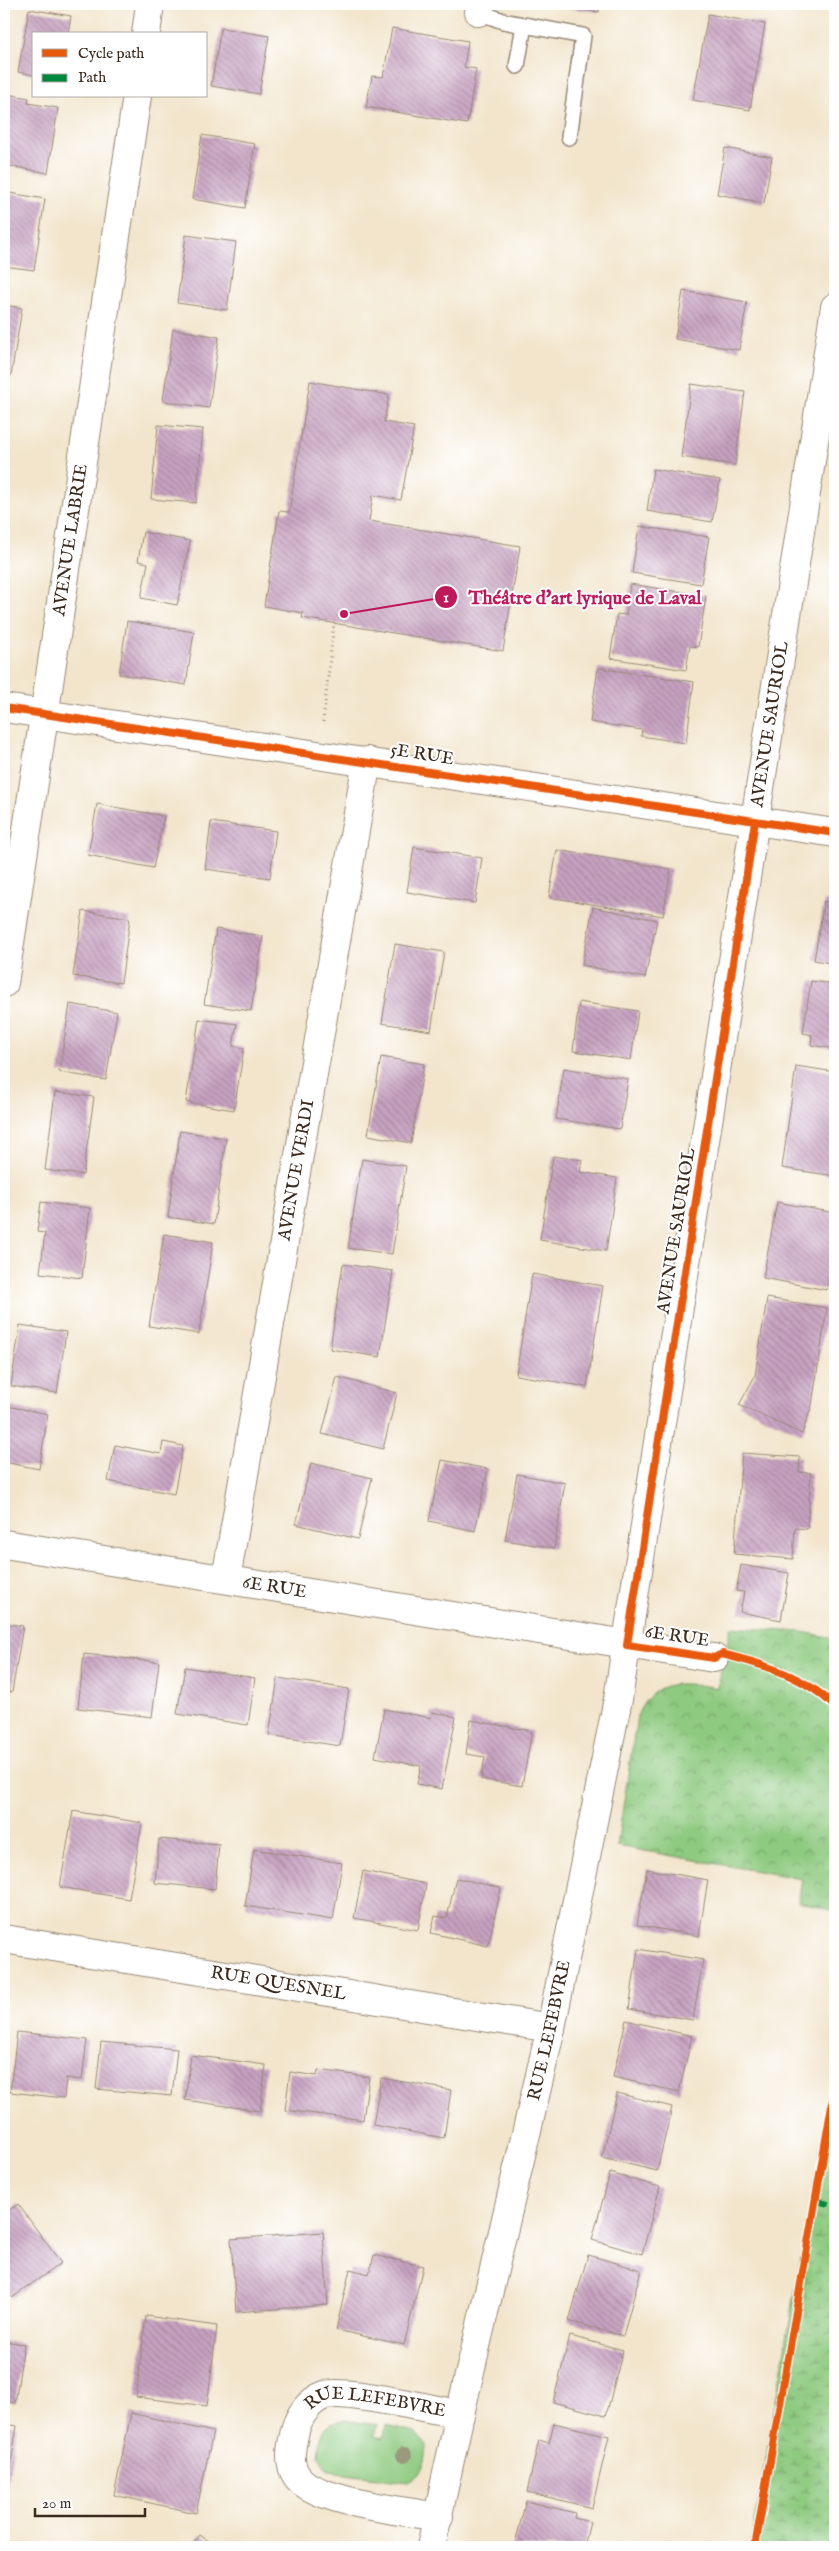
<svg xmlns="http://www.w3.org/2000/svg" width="839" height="2551" viewBox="0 0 839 2551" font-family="'IM FELL English',serif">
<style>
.grass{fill:#8eca80;stroke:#647a4f}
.wetland{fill:url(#wetland-marsh);stroke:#647a4f}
.park{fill:url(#park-crowns);stroke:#647a4f}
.building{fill:url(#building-back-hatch)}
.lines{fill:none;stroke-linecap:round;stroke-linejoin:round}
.service-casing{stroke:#968875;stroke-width:18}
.minor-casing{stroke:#968875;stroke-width:30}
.path{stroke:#968875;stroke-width:3;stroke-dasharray:1 4;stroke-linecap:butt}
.service{stroke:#fff;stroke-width:15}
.minor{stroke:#fff;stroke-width:28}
.quiet{stroke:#00873e;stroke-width:6;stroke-dasharray:12 6;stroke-linecap:butt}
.cycleway-casing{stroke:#fff;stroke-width:11}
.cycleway{stroke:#e8590c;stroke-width:8}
.tree{fill:#9b997c}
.labels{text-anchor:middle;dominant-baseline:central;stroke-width:4;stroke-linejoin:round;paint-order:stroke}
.street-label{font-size:18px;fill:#3b2a1e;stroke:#fff}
.leader{fill:none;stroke:#c2185b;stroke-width:2}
.callout-dot{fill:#c2185b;stroke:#fff;stroke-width:2}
.mark-label{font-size:15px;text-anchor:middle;font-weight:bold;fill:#fff}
.callout-label{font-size:19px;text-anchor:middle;font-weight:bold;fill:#c2185b;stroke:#fff;stroke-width:4;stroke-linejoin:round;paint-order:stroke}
</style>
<defs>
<pattern id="wetland-marsh" width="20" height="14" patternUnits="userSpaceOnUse" patternTransform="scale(1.25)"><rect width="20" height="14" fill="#8eca80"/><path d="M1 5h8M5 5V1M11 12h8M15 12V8" fill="none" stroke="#75a468"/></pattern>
<pattern id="park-crowns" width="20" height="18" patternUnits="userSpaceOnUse" patternTransform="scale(1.25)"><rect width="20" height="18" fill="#8eca80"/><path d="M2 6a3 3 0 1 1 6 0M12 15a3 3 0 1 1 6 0" fill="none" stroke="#75a468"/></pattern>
<pattern id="building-back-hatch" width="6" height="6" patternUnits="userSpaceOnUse" patternTransform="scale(1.25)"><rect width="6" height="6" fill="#c7a2c1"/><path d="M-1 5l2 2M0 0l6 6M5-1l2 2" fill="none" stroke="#a3849c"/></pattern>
</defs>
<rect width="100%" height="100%" fill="#fff"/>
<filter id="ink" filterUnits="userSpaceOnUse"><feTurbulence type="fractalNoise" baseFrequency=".02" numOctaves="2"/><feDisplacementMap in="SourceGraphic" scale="10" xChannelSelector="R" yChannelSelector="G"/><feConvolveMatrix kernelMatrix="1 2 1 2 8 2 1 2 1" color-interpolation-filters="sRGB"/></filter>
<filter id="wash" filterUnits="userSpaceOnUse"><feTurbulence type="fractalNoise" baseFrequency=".0096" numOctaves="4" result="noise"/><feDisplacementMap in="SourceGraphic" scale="20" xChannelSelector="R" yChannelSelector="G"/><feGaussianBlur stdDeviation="1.12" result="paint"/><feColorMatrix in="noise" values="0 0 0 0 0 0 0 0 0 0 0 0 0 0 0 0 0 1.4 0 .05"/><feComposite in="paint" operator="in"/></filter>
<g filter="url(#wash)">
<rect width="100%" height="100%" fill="#f2e5cc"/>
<path class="grass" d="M344 2420 377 2425 374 2436 384 2438 386 2425 415 2432 427 2446C426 2462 424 2474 408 2482L337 2473 327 2469 319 2457C321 2436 320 2423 344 2420Z"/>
<path class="wetland" d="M835 2067V2547H750Z"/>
<path class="park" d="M731 1627 802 1632 835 1638V1911L798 1902 802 1879 617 1846 637 1716C654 1677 681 1682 717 1688Z"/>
<g id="blocks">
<path class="building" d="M551 4H600L599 12 551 6Z
M29 9 71 16 68 34H34V75L18 72Z
M708 14 765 24 750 110 693 100Z
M221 28 269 36 259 94 211 86Z
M392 28 468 41 464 67 476 69 467 124 366 107 372 76 383 77Z
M7 94 29 98 28 103 58 108 48 173 4 165 8 118 4 117Z
M202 135 255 144 245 208 192 199Z
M725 148 772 157 764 203 717 194Z
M4 192 45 199 34 270 4 266Z
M186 235 236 242 227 310 177 303Z
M683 291 747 302 739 350 675 339Z
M4 305 22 308 11 376 4 375Z
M173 329 219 337 209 408 163 401Z
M310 381 389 395 384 422 414 427 401 500 373 495 369 521 520 546 503 651 302 618 303 613 264 606 279 511 289 512Z
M691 384 745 392 735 465 681 457Z
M158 425 203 429 196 503 151 499Z
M653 469 720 480 712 522 647 511Z
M639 526 709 537 701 584 632 573Z
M143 532 190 541 177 605 141 598 148 563 138 561Z
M630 584 706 596 698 647 690 646 686 670 610 658 617 614 626 615Z
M127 621 194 632 186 685 119 674Z
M598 668 694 682 686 743 641 736 642 730 590 722Z
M834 744H835V762L831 761Z
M97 804 164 816 153 868 88 855Z
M211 822 276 831 270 878 205 869Z
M414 847 482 858 475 903 407 892Z
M557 850 671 869 663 916 549 897Z
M824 901 835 903V964L814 960Z
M593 907 657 920 645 978 582 965Z
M83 911 130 918 121 983 73 976Z
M216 929 263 936 251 1011 204 1004Z
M395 944 444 952 431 1031 382 1023Z
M811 981 835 984V1049L811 1045 812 1035 803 1033Z
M579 1002 638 1011 631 1060 573 1051Z
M70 1004 117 1012 106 1080 59 1072Z
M199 1019 237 1024 233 1046 244 1048 234 1110 186 1102Z
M381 1057 424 1064 411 1143 368 1135Z
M796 1066 835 1072V1176L782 1168Z
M564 1068 628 1079 620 1129 556 1119Z
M55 1092 94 1097 83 1175 45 1170Z
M180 1131 226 1138 214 1224 168 1217Z
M553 1156 582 1160 580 1172 617 1178 606 1251 540 1240Z
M362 1159 406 1166 392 1254 348 1248Z
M41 1202 90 1208 82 1278 40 1273 45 1233 37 1232Z
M777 1202 835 1213V1248L827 1290 763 1278Z
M164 1234 213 1242 199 1334 149 1326Z
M343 1264 393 1271 380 1357 330 1349Z
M532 1274 603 1286 587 1387 516 1375Z
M767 1298 827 1308 812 1405 802 1434 739 1405 755 1376Z
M20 1325 66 1332 57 1393 11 1386Z
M337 1377 397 1393 383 1449 322 1434Z
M7 1406 48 1414 39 1469 4 1462V1423Z
M163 1442 183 1446 174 1494 108 1481 115 1445 161 1454Z
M742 1453 800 1457 799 1472 811 1473 807 1529 795 1528 793 1559 734 1554Z
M442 1460 488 1469 475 1531 429 1521Z
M311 1463 372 1478 358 1539 296 1524Z
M517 1474 565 1483 554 1548 505 1540Z
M741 1565 789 1573 781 1620 740 1612 744 1592 736 1591Z
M4 1623 23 1626 12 1692 4 1691Z
M84 1654 159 1662 152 1717 78 1708Z
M185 1667 255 1678 248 1725 177 1714Z
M278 1678 349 1689 340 1746 269 1735Z
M384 1709 431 1718 432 1712 456 1717 442 1789 417 1784 421 1766 375 1757Z
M471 1720 532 1731 522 1786 481 1779 485 1757 466 1754Z
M73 1811 142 1823 129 1899 60 1887Z
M159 1839 219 1844 215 1889 155 1883Z
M254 1849 342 1863 333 1920 245 1906Z
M647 1869 708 1880 699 1936 637 1925Z
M363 1871 426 1884 418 1930 354 1918Z
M456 1878 501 1888 488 1946 431 1933 435 1916 447 1918Z
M638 1949 703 1960 693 2020 629 2009Z
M626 2020 692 2036 679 2092 613 2077Z
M17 2032 87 2040 82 2080 66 2078 64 2098 10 2092Z
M101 2042 177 2049 172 2096 96 2089Z
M191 2055 266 2065 260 2111 185 2100Z
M318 2070 369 2077 363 2120 285 2110 290 2072 317 2076Z
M381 2078 451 2090 444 2138 373 2125Z
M617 2093 672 2107 657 2171 602 2158Z
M610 2173 660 2187 642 2254 592 2240Z
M18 2204 61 2263 12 2298 4 2287V2214Z
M323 2232 328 2305 236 2312 231 2239Z
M374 2255 423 2266 404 2345 336 2330 350 2269 369 2274Z
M588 2255 641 2270 623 2336 569 2321Z
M146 2316 217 2326 207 2406 136 2397Z
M570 2336 623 2350 606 2416 553 2402Z
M4 2341 24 2344 15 2403 4 2401Z
M131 2413 213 2432 196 2513 114 2495Z
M554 2423 609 2436 592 2508 527 2492 539 2440 549 2443Z
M4 2424 17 2426 8 2481H4Z
M526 2501 575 2513 574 2518 590 2522 584 2547H514Z
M200 2535 217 2547H191Z
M4 2537 15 2547H4Z"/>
</g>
</g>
<g filter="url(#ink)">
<use href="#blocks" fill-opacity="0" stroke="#968875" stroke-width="1"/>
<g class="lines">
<defs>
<path id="service" d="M479 12 503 21 583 36 569 137
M517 66 524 25"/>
<g id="minor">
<path d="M479 12 480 4"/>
<path d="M146 34 150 4"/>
<path d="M4 708 835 833"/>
<path id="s1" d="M4 983 137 96"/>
<path id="s2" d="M4 1544 714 1658"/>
<path id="s3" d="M226 1579 367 761"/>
<path id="s4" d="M4 1939 551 2028"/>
<path id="s5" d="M439 2517C406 2511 312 2502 296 2475 288 2463 291 2448 294 2435 297 2418 308 2401 325 2395 347 2389 433 2410 460 2414"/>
<path id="s6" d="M431 2547 460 2414 551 2028 618 1699 835 307"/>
</g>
</defs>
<use href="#service" class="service-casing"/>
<use href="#minor" class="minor-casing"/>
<path class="path" d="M323 722 334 623"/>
<use href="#service" class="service"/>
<use href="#minor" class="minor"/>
<path class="quiet" d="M817 2201 835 2206"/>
<defs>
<path id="cycleway" d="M4 708 835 833
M755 821 627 1645 714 1658 722 1654C762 1664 806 1676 835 1707
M755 2547 835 2088"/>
</defs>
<use href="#cycleway" class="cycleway-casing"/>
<use href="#cycleway" class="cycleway"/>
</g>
<circle class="tree" cx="404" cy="2455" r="8"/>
</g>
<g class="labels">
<g class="street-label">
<text stroke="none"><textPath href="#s1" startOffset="448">AVENUE LABRIE</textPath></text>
<text stroke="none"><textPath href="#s6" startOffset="1855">AVENUE SAURIOL</textPath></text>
<text transform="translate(422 755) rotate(9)">5E RUE</text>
<text stroke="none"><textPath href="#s3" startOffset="415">AVENUE VERDI</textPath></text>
<text transform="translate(677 1231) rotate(-81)">AVENUE SAURIOL</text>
<text stroke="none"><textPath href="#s2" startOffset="274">6E RUE</textPath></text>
<text transform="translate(677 1637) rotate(8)">6E RUE</text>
<text stroke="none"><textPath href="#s4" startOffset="278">RUE QUESNEL</textPath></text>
<text stroke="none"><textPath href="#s6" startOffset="530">RUE LEFEBVRE</textPath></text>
<text stroke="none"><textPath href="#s5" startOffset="296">RUE LEFEBVRE</textPath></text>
</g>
</g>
<path class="leader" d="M344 614L446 597"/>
<g class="callout-dot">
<circle cx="344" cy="614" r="5"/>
<circle cx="446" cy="597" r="12"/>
</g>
<g class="mark-label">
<text x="446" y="602">1</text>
</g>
<g class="callout-label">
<text x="585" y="604">Théâtre d'art lyrique de Laval</text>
</g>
<rect width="839" height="2551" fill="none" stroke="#fff" stroke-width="20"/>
<rect x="32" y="32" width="175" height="65" fill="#ffffff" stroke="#b1aaa5"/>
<rect x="42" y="49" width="25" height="8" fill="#e8590c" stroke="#b1aaa5"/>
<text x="78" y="58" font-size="15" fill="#3b2a1e">Cycle path</text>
<rect x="42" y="74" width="25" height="8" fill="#00873e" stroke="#b1aaa5"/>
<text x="78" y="82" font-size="15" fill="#3b2a1e">Path</text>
<path d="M35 2508v8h110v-8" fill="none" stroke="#3b2a1e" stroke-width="2.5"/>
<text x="42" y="2508" font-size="15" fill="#3b2a1e" stroke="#ffffff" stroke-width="4" paint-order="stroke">20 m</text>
</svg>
